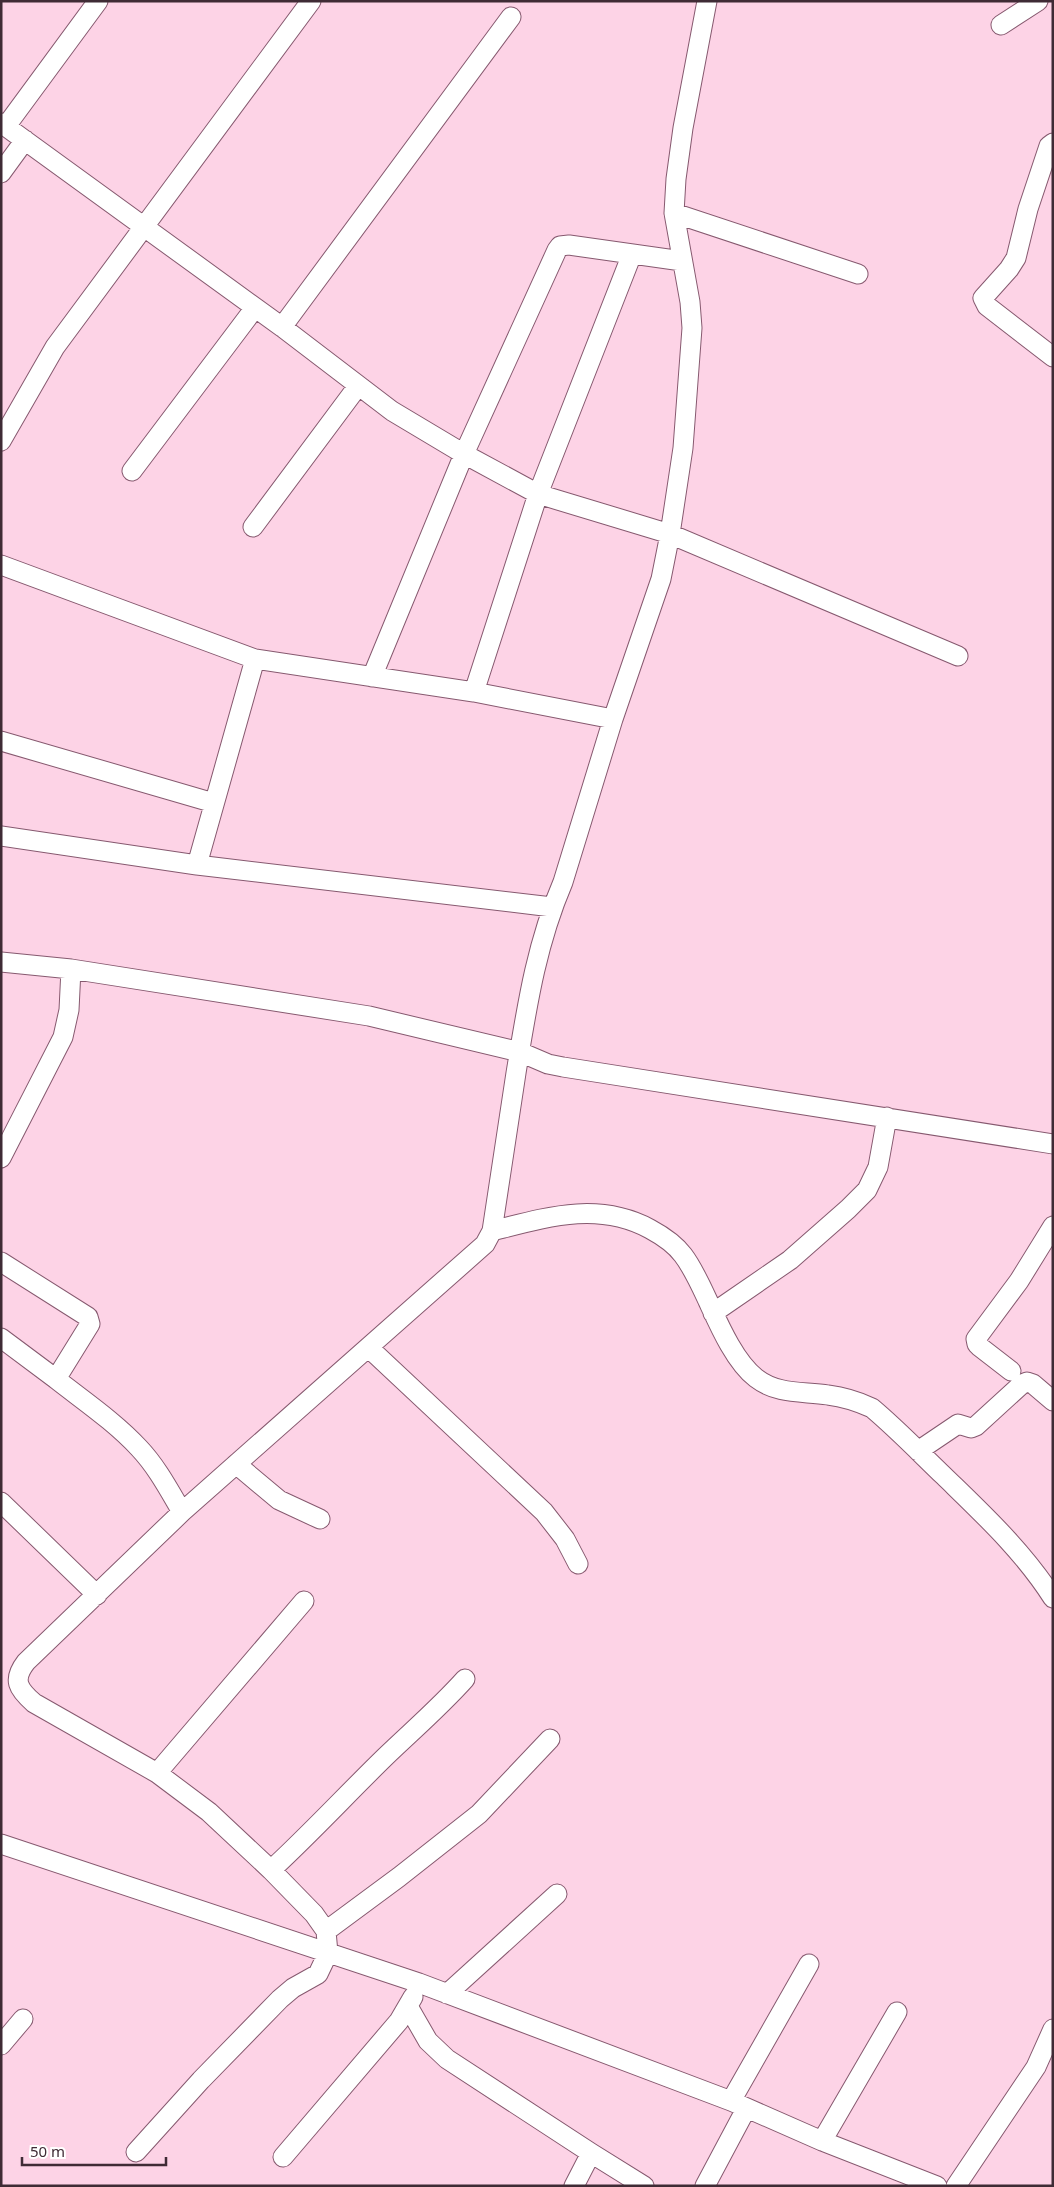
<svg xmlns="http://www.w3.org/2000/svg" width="1054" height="2187" viewBox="0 0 1054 2187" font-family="'Noto Sans',sans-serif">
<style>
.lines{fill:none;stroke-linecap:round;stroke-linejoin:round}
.minor-casing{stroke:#86596f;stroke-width:21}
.minor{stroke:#fff;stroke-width:19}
</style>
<rect width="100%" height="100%" fill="#fdd3e6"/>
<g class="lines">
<defs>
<path id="minor" d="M1001 25 1038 1
M1 123 282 327 392 411 464 454 538 494 670 534 958 656
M6 126 98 1
M1053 143 1049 146 1028 209 1016 258 1009 269 983 298 987 306 1053 357
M1 173 25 140
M674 213 858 274
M282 327 511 17
M1 441 55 347 311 1
M132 471 254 309
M253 527 358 386
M1 565 255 659 474 692 613 719
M372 677 464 454 557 250 560 246 569 245 682 261
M474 692 538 494 632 254
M1 741 214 803
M1 836 197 865 552 907
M197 865 255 659
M1 962 71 969 369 1016 520 1052 548 1064 563 1067 1053 1144
M1 1158 63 1037 69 1010 71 969
M492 1231C547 1217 598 1201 650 1229 663 1236 674 1243 683 1255 693 1268 701 1286 708 1301 719 1325 735 1362 756 1378 778 1395 803 1391 828 1395 844 1397 857 1401 872 1408 897 1429 920 1453 944 1476 983 1514 1023 1551 1053 1598
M1 1262 88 1317 90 1324 56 1379C84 1401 115 1422 139 1448 157 1467 169 1490 182 1512
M713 1313 790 1260 848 1209 867 1190 878 1167 887 1117
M1 1338 56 1379
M369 1348 544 1512 565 1539 578 1564
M1011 1371 980 1347 977 1344 976 1339 1019 1281 1053 1226
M918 1451 958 1424 971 1428 976 1426 1022 1384 1027 1382 1033 1384 1053 1401
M236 1464 279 1500 320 1519
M1 1502 97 1595
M157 1773 304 1601
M1 1844 419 1983 731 2101 822 2141 937 2186
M271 1870C311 1833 347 1794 385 1757 412 1731 440 1707 465 1679
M326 1931 399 1877 479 1814 550 1739
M447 1994 557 1894
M409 2008 428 2041 447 2059 591 2153 644 2186
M1 2045 23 2019
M731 2101 809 1964
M822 2141 897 2012
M136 2152 201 2080 280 1999 293 1988 318 1974 328 1953 326 1931 314 1914 271 1870 209 1812 157 1773 34 1703C18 1689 12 1680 26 1662L182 1512 485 1244 492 1231C500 1178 508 1126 516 1073 527 1006 536 945 563 882L613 719 661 579 670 534 683 448 692 328 690 302 674 213 676 179 683 128 707 1
M283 2157 399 2021 413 1997
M574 2186 591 2153
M705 2186 746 2109
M956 2186 1036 2067 1053 2029"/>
</defs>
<use href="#minor" class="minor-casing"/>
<use href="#minor" class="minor"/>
</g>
<rect width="1054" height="2187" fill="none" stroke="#3f2b35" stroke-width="5"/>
<path d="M22 2157v8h144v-8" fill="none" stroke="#3f2b35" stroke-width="2.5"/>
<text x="30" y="2157" font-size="15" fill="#3f2b35" stroke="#ffffff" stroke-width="4" paint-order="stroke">50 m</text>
</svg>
